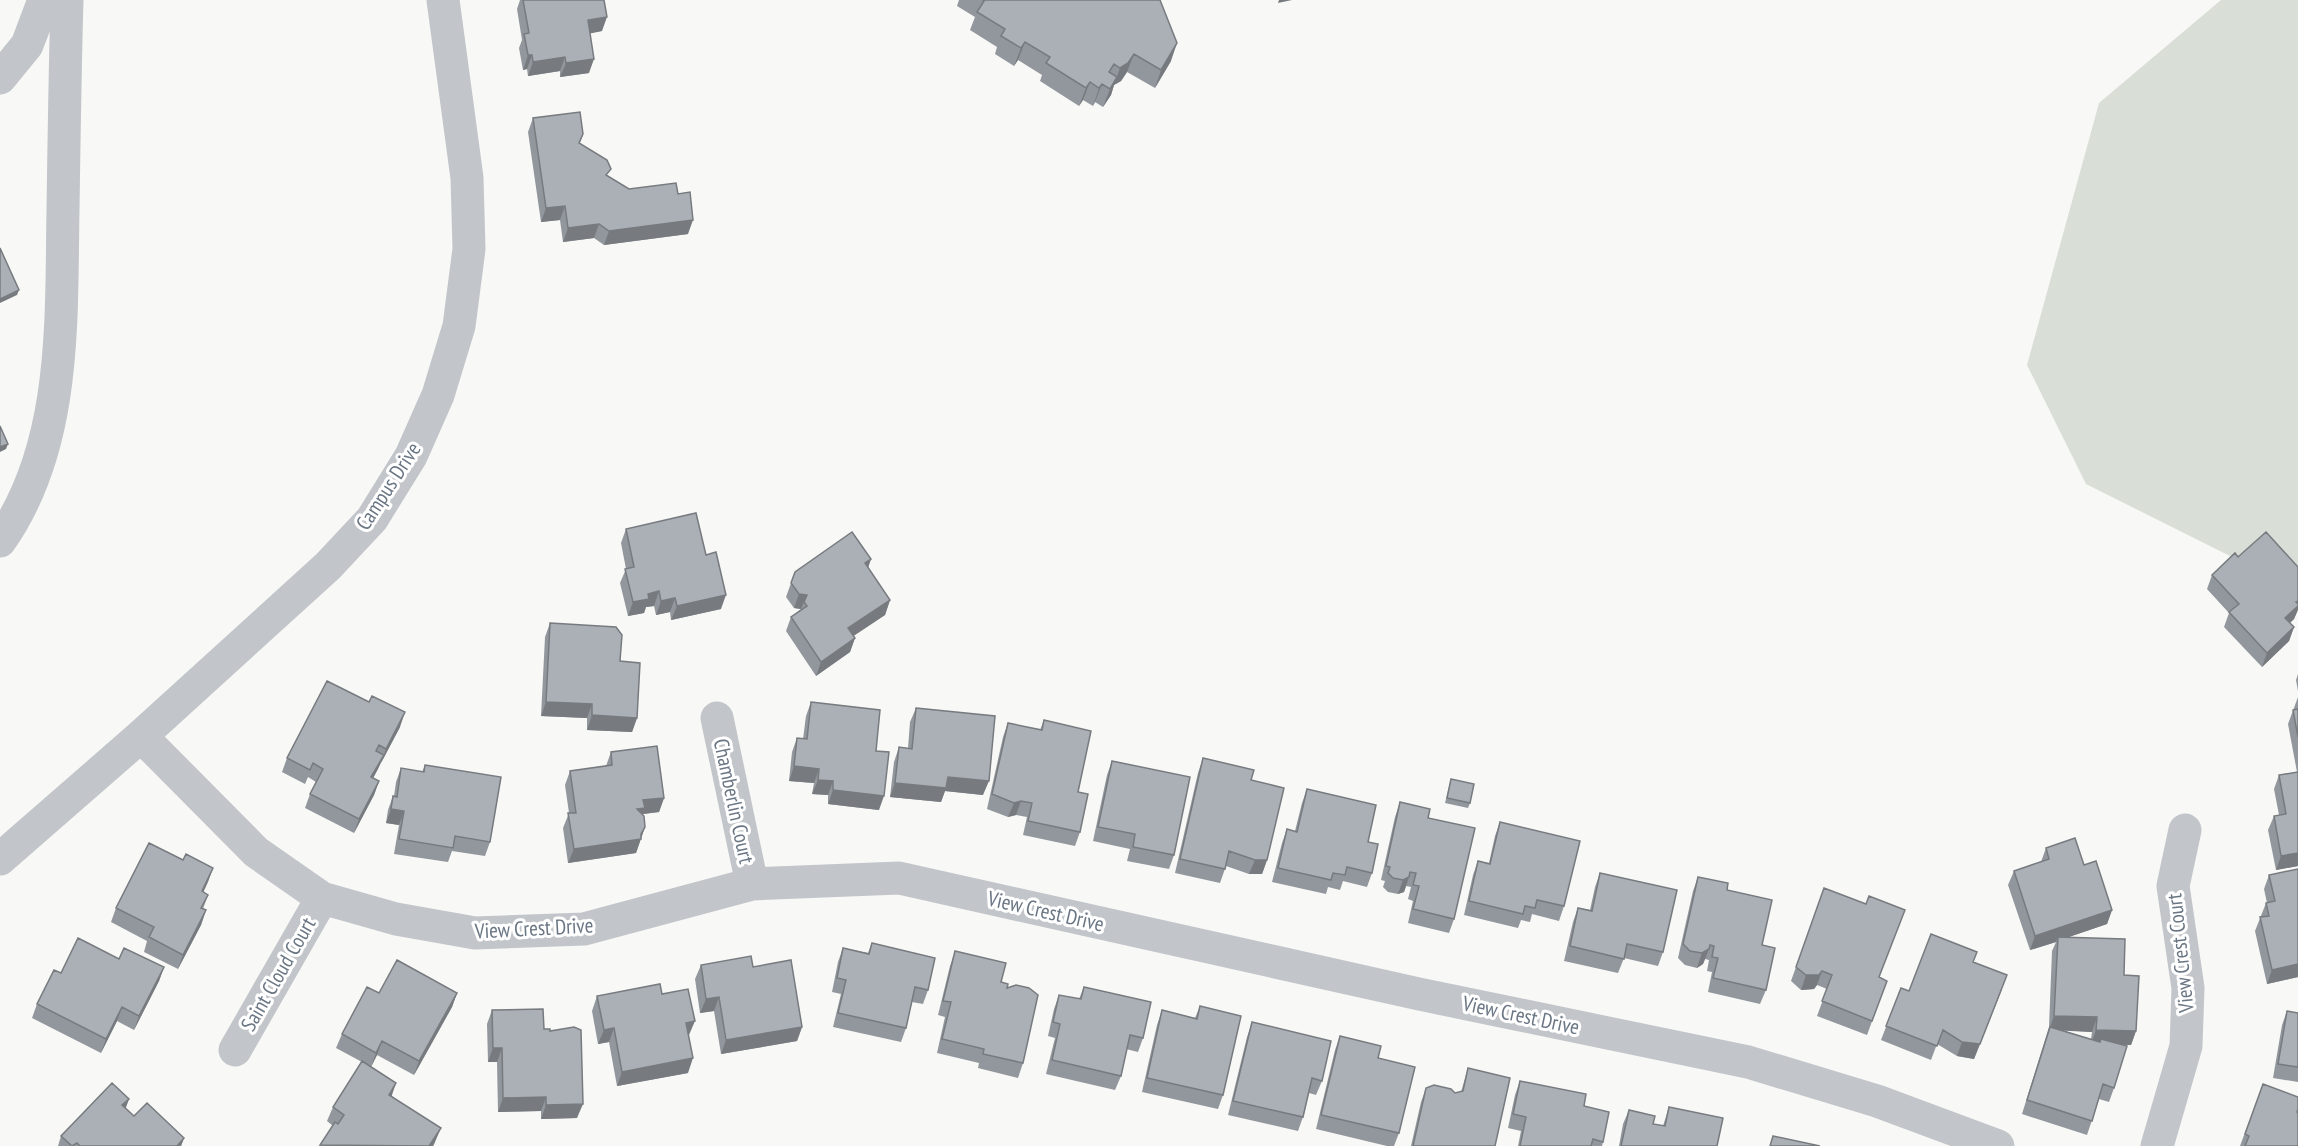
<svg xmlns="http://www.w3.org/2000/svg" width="2298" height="1146" viewBox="0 0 2298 1146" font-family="'PT Sans Narrow',sans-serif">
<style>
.green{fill:#d9ded7}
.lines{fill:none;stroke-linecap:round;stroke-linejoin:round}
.minor{stroke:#c2c5c9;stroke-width:33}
.wall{fill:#92979d;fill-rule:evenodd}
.shaded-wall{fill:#777b7f}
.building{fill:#aab0b6;stroke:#777b7f;stroke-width:1.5}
.labels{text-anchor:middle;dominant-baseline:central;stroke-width:6;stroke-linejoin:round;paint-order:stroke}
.street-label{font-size:21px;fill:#6a7684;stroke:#fff}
</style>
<rect width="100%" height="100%" fill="#f8f8f6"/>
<path class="green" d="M2221 0H2298V590L2086 484 2027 365 2099 103Z"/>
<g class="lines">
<path class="minor" d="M0 78 27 45 44 0
M0 541C67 446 61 321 63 210 64 140 65 70 67 0
M717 718 752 884
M141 736 256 852 322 898 396 919 475 933 584 929 752 884 899 878 1419 994 1748 1062 1877 1101 1998 1146
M0 859 141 736 328 566 372 519 411 456 438 395 459 326 469 249 467 178 443 0
M235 1050 322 898
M2157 1146 2186 1046 2188 988 2173 886 2185 830"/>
</g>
<path class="wall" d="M520 0H523L602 31 590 33 589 73 560 77V71L528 76 527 69 523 70 519 48 522 40 517 9Z
M959 0H1160L1171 61 1155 88 1127 72 1121 81 1114 85 1111 95 1103 107 1095 102 1093 106 1083 100 1079 106 1040 81 1042 75 1018 60 1014 66 995 54 997 47 970 30 975 17 957 6Z
M533 118 583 134 580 143 608 177 629 189 678 194 688 234 604 245 594 238 563 242 560 220 541 222 528 132Z
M626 529 706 555 721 609 671 620 670 612 656 615 654 606 646 607 644 613 628 616 620 583 626 569 621 543Z
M871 559 868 568 890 600 885 615 853 636 855 638 850 652 816 676 786 631 791 617 801 609 794 608 786 597 795 572Z
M2212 575 2297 611 2294 619 2290 623 2294 627 2289 641 2262 667 2224 627 2229 613 2207 589Z
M550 623 620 661 637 718 632 732 587 730V718L541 716 545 637Z
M2298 674V691L2296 680Z
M2298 697V866L2276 870 2268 830 2274 816 2279 815 2274 789 2279 775 2297 772 2288 724Z
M811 702 876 751 879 810 828 804V795L812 794 814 783 789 781 792 752 797 738 803 739 806 716Z
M916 708 983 795 945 791 941 802 890 797 894 762 899 747 908 748 910 722Z
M1044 720 1078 792 1080 832 1075 846 1023 835 1027 817 1016 815 1008 817 987 809 1003 737 1008 723 1040 730Z
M400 727 373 778 379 781 374 795 354 833 305 808 310 794 316 782 308 777 305 784 282 772 287 758Z
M611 752 664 798 659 812 643 814 645 827 636 853 568 863 563 828 569 813 565 785 570 771 606 766Z
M1203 758 1251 780 1267 860 1262 874H1249L1226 866 1220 883 1175 873 1198 773Z
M1112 761 1174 855 1169 869 1127 861 1130 849 1093 841 1107 775Z
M425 765 490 842 485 856 452 851 448 862 394 854 399 825 386 823 388 810 393 796H394L396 782 401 768 422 772Z
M1451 779 1470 803 1468 808 1445 803Z
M1307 789 1368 842 1372 873 1367 887 1343 881 1340 890 1328 887 1326 894 1272 882 1282 843 1287 829 1295 831 1302 803Z
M1400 802 1428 818 1454 919 1449 933 1408 923 1413 901 1408 899 1411 887 1406 886 1404 892 1398 894 1388 892 1383 887 1385 881 1381 880 1395 817Z
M1500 822 1564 906 1559 921 1532 914 1530 922 1521 920 1518 928 1464 915 1473 875 1478 861 1489 863 1495 836Z
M2046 848 2084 865 2112 910 2107 924 2069 937 2124 975 2136 1031 2131 1045H2122L2114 1088 2109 1102 2099 1099 2087 1135 2022 1114 2049 1027 2052 951 2056 942 2030 950 2008 885 2014 871 2041 862ZM2062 1030 2092 1032 2091 1039Z
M183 860 213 868 203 892 208 895 203 909 206 910 201 925 178 969 144 952 147 941 111 922 116 908Z
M1600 873 1663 952 1658 966 1624 958 1618 973 1564 961 1573 922 1578 908 1590 910 1595 887Z
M2269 875 2298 977 2267 984 2255 931 2266 903H2267L2264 889Z
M1698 877 1727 890 1762 945 1766 990 1760 1004 1708 992 1712 972 1707 971 1709 960 1705 959 1703 964 1697 968 1685 965 1678 958 1693 891Z
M1824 888 1879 977 1887 981 1867 1035 1817 1016 1827 989 1817 985 1814 989 1801 990 1791 981Z
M872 943 928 990 923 1004 912 1002 906 1028 901 1042 833 1027 841 994 832 992 838 962 843 948 868 953Z
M955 951 1001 982 1007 988 1023 1063 1018 1078 978 1068 979 1063 937 1053 945 1017 938 1015 950 966Z
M119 959 164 967 159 981 134 1030 117 1021 101 1053 32 1018 37 1004 61 973Z
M1973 962 2002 989 1974 1059 1957 1056 1937 1044 1931 1060 1881 1040 1901 988 1909 991Z
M701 965 802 1027 797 1041 721 1054 714 1011 700 1013 695 979Z
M1084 987 1143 1038 1138 1052 1126 1049 1121 1076 1115 1090 1046 1074 1055 1038 1048 1036 1054 1009 1059 995 1079 999Z
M379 993H457L452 1007 414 1075 377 1055 371 1067 392 1096 435 1142 433 1146H320L333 1126 327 1121 333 1107 362 1062 336 1048 342 1034Z
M662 994 689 1035H688V1073L617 1086 609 1042 598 1044 592 1011 597 996Z
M1200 1006 1223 1095 1218 1109 1142 1092 1157 1025 1162 1010 1195 1018Z
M492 1010 550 1031 577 1118 541 1119V1111L498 1112 497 1062H488L487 1024Z
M2287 1011 2298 1013V1082L2273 1078 2282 1025Z
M1252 1022 1322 1081 1316 1095 1309 1093 1303 1117 1298 1131 1228 1115 1247 1037Z
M1340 1036 1378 1058 1399 1133 1394 1146H1387L1316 1129 1335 1050Z
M1468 1068 1495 1146H1411L1421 1102 1426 1088 1455 1093 1461 1092Z
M1520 1081 1584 1106 1603 1142 1602 1146H1518L1521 1131 1508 1128 1515 1095Z
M2263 1084 2297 1112 2298 1146H2240Z
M129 1099 125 1108 134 1116 184 1138 181 1146H58L61 1136Z
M1669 1107 1717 1146H1619L1623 1124 1629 1110 1653 1124 1663 1126Z"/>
<path class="shaded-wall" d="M1279 0H1292L1278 3Z
M607 17 602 31 583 35 588 20Z
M1025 42 1018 60 1014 66 1021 48Z
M1177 43 1171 61 1155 88 1161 70Z
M1134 54 1127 72 1121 81 1114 85 1111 95 1103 107 1110 89 1116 79 1120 68Z
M528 55H532L527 69 523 70Z
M565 57 560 71 528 76 533 62Z
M594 59 589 73 560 77 566 63Z
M1090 82 1083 100 1079 106 1086 88Z
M1102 84 1095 102 1093 106 1099 88Z
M565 206 560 220 541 222 546 208Z
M693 220 688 234 604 245 609 231Z
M599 224 594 238 563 242 568 228Z
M19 290 17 295 0 303V299Z
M8 444 6 449 0 452V447Z
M871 559 866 573 865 563Z
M659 591 654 606 646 607 644 613 628 616 633 602 648 594Z
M799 594 807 595 801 609 794 608Z
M726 595 721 609 671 620 677 606Z
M675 598 670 612 656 615 661 601Z
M890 600 885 615 843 643 848 628Z
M2298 601V610L2294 619 2280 632 2285 618Z
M2294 627 2289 641 2262 667 2267 653Z
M855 638 850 652 816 676 821 662Z
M546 702 592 704 587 718 541 716Z
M405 712 400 727 381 763 386 749Z
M592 715 637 718 632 732 587 730Z
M384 755 378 769 366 791 371 777Z
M794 766 819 769 814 783 789 781Z
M948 777 989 781 983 795 945 791 941 802 890 797 895 783Z
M818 780 833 781 828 795 812 794Z
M379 781 374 795 354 833 359 819Z
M833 790 884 796 879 810 828 804Z
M664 798 659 812 643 814 639 822 637 809 643 800Z
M1021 801 1016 815 1008 817 1014 803Z
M391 809 404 811 399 825 386 823Z
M645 827 636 853 568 863 574 849 641 834Z
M2298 853V866L2276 870 2281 856Z
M1255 860H1267L1262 874H1249Z
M213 868 208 882 197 906 202 891Z
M1409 877 1404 892 1398 894 1403 880Z
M206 910 201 925 178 969 183 955Z
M2112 910 2107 924 2057 941 2058 937 2056 942 2030 950 2035 936Z
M1709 949 1703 964 1697 968 1702 953Z
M2298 964V977L2267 984 2272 970Z
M164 967 159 981 134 1030 139 1016Z
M1822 971 1817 985 1814 989 1801 990 1806 975Z
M2002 989 1974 1059 1957 1056 1962 1042Z
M457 993 452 1007 414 1075 419 1061Z
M719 997 714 1011 700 1013 706 999Z
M122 1007 117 1021 101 1053 106 1039Z
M2054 1016 2097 1017 2092 1032 2049 1030Z
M695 1021 689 1035 681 1037 686 1023Z
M802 1027 797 1041 721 1054 726 1040Z
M614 1028 609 1042 598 1044 604 1030Z
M2096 1030 2136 1031 2131 1045 2091 1044Z
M382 1041 377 1055 371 1067 376 1053Z
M493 1048H502L497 1062H488Z
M693 1058 688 1073 617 1086 622 1072Z
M396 1083 391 1098 389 1095Z
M546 1097 541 1111 498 1112 503 1098Z
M129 1099 124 1113 122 1105Z
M583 1104 577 1118 541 1119 546 1105Z
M441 1128 435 1142 433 1146H429Z
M184 1138 181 1146H177Z"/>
<path class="building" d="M523 0H604L607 17 588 20 594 59 566 63 565 57 533 62 532 55H528L524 34 529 33Z
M983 0H1160L1177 43 1161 70 1134 54 1128 63 1120 68 1114 64 1109 72 1117 77 1110 89 1102 84 1099 88 1090 82 1086 88 1046 63 1050 57 1025 42 1021 48 1001 36 1005 29 977 12 984 1Z
M580 112 583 134 579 143 607 160 611 169 606 175 629 189 676 183 678 194 690 192 693 220 609 231 599 224 568 228 565 206 546 208 533 118Z
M0 248 19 290 0 299Z
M0 426 8 444 0 447Z
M696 513 706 555 716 552 726 595 677 606 675 598 661 601 659 591 648 594 649 599 633 602 625 569 634 567 626 529Z
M852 532 871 559 865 563 890 600 848 628 855 638 821 662 791 617 807 606 804 602 807 595 799 594 791 583 795 572Z
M2266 532 2298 567V601L2296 602 2298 604V606L2285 618 2294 627 2267 653 2229 612 2239 604 2212 575 2235 553 2238 557Z
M550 623 616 627 622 635 620 661 640 663 637 718 592 715V704L546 702Z
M327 681 369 702 372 696 405 712 386 749 379 745 376 751 384 755 371 777 379 781 359 819 310 794 323 769 313 763 310 770 287 758Z
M811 702 880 710 876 751 889 752 884 796 833 790V781L818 780 819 769 794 766 797 738 807 739Z
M916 708 995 716 989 781 948 777 946 788 895 783 899 747 912 749Z
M2298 709V737L2293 710Z
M1044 720 1091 731 1078 792 1088 794 1080 832 1028 821 1032 803 1021 801 1014 803 992 794 1008 723 1042 730Z
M657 746 664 798 643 800 645 808 637 809 644 816 645 827 641 834V839L574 849 568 813H576L570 771 612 765 611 752Z
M1203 758 1254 770 1251 780 1284 788 1267 860H1255L1229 851 1225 869 1180 859Z
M1112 761 1190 777 1174 855 1133 847 1135 834 1098 827Z
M425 765 501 777 490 842 455 836 453 848 399 839 404 811 391 809 393 796 397 797 401 768 424 772Z
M2298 772V853L2281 856 2274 816 2286 814 2279 775Z
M1451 779 1474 784 1470 803 1447 798Z
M1307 789 1376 805 1368 842 1378 844 1372 873 1347 867 1345 875 1333 873 1331 880 1278 868 1287 829 1297 832Z
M1400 802 1430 809 1428 818 1475 828 1454 919 1413 909 1419 886 1413 885 1416 873 1410 872 1409 877 1403 880 1393 878 1388 873 1390 867 1386 866Z
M1500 822 1580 841 1564 906 1537 900 1535 908 1525 906 1523 914 1469 901 1478 861 1490 864Z
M2075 838 2084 865 2096 861 2112 910 2035 936 2014 871 2049 859 2046 848Z
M149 843 183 860 186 854 213 868 202 891 208 895 201 908 206 910 183 955 149 937 154 927 116 908Z
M2298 869V964L2272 970 2260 917 2269 916 2266 903 2275 901 2269 875Z
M1600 873 1677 890 1663 952 1627 944 1624 959 1570 946 1578 908 1592 911Z
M1698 877 1728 883 1727 890 1772 900 1762 945 1775 948 1766 990 1713 978 1718 958 1712 957 1714 946 1710 945 1709 949 1702 953 1690 951 1683 944Z
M1824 888 1866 904 1869 896 1905 910 1879 977 1887 981 1872 1021 1822 1001 1832 975 1822 971 1819 975H1806L1796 967Z
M1931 934 1977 952 1973 962 2007 975 1980 1044 1962 1042 1943 1030 1937 1046 1886 1026 1901 988 1909 991Z
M2058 937 2125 939 2124 975 2139 976 2136 1031 2096 1030 2097 1017 2054 1016Z
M78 938 119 959 124 948 164 967 139 1016 122 1007 106 1039 37 1004 54 970 61 973Z
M872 943 935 958 928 990 915 987 906 1028 838 1013 846 980 837 978 843 948 869 954Z
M955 951 1006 963 1001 982 1008 984 1007 988 1016 985 1029 988 1038 995 1023 1063 983 1054 984 1049 942 1039 951 1002 943 1001Z
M751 956 753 967 791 960 802 1027 726 1040 719 997 706 999 701 965Z
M397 960 457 993 419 1061 382 1041 376 1053 342 1034 367 987 379 993Z
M660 984 662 994 688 989 695 1021 686 1023 693 1058 622 1072 614 1028 604 1030 597 996Z
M1084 987 1151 1002 1143 1038 1130 1035 1121 1076 1052 1060 1060 1024 1053 1022 1059 995 1081 999Z
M1200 1006 1241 1016 1223 1095 1147 1078 1162 1010 1197 1019Z
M543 1009 544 1029H550V1031L574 1027 581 1030 583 1104 546 1105V1097L503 1098 502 1048H493L492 1010Z
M2287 1011 2298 1013V1067L2278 1064Z
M1252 1022 1331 1041 1322 1081 1312 1078 1303 1117 1233 1101Z
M2050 1027 2100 1042 2101 1039 2127 1046 2114 1088 2103 1084 2092 1121 2027 1100Z
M1340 1036 1381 1046 1378 1058 1415 1067 1399 1133 1321 1115Z
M362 1061 396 1083 389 1095 441 1128 429 1146 320 1145 335 1122 338 1124 344 1115 333 1107Z
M1468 1068 1510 1078 1495 1146H1413L1426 1088 1434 1085 1451 1089 1455 1093 1463 1091Z
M1520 1081 1586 1094 1584 1106 1609 1112 1603 1142 1593 1139 1591 1146H1520L1526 1117 1513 1114Z
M112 1083 129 1099 122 1105 134 1116 147 1103 184 1138 177 1146H80L77 1143 72 1146 61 1136Z
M2263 1084 2298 1097V1109L2297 1112 2298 1113V1146H2245L2249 1136 2245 1134Z
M1669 1107 1723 1118 1717 1146H1621L1629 1110 1655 1116 1653 1124 1665 1126Z
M1773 1136 1820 1146H1770Z"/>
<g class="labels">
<g class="street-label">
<text transform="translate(388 486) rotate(-57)">Campus Drive</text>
<text transform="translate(734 801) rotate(78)">Chamberlin Court</text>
<text transform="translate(1046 911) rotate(13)">View Crest Drive</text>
<text transform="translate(534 928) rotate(-3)">View Crest Drive</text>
<text transform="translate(2180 953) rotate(-96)">View Crest Court</text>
<text transform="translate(278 974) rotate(-60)">Saint Cloud Court</text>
<text transform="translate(1521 1015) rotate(12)">View Crest Drive</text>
</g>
</g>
</svg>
